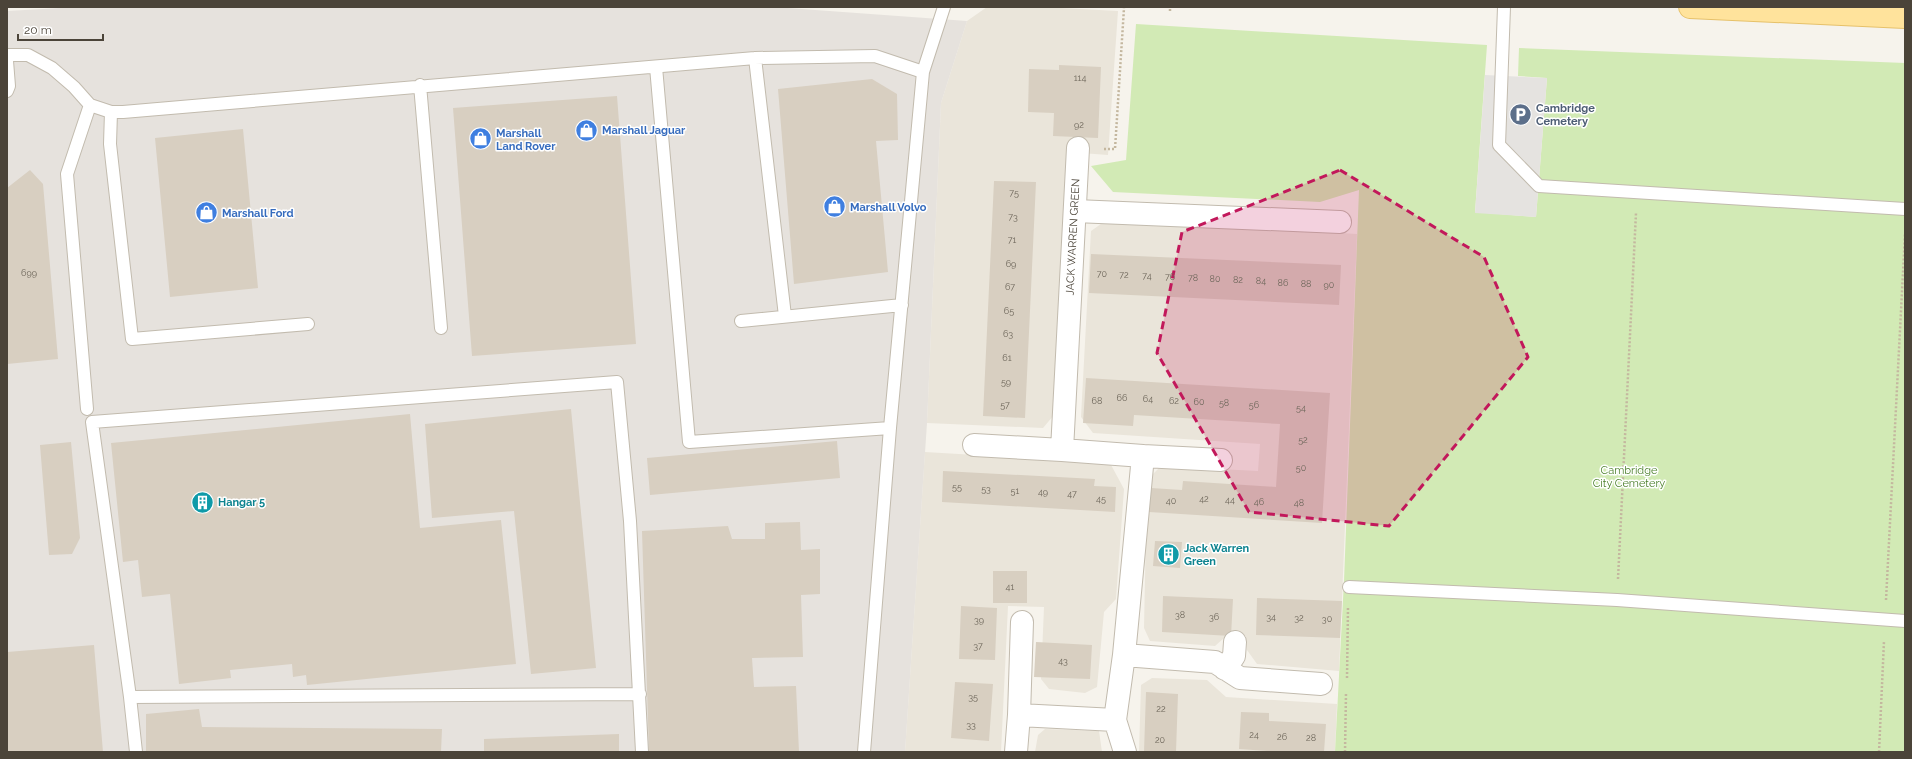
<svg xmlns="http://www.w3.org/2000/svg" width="1912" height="759" viewBox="0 0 1912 759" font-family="Raleway,sans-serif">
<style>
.residential{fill:#eae5da}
.industrial{fill:#e6e2dd}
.green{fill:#d2eab5}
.parking{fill:#e5e3e0}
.building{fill:#d8cfc1}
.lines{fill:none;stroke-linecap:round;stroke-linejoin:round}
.service-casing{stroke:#c2bbae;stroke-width:14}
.minor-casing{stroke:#c2bbae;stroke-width:24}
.primary-casing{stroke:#e6c16a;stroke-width:24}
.path{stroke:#c4b79f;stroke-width:2.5;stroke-dasharray:2 2;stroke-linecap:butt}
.service{stroke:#fff;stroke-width:12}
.minor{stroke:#fff;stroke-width:22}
.primary{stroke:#ffe39c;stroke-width:22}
.marked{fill:#c2185b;fill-opacity:0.2;stroke:#c2185b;stroke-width:3;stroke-dasharray:8 5;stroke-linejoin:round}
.labels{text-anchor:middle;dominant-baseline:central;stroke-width:3;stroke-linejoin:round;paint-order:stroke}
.number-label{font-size:9px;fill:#6e675b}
.service-label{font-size:11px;font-weight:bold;fill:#4e5e75;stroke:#fff;text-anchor:start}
.shop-label{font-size:11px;font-weight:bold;fill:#366cbe;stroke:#fff;text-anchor:start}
.street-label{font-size:11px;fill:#4b4439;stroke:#fff}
.park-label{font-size:11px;fill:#4a7f2a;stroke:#fff}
.culture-label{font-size:11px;font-weight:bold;fill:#0d838f;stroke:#fff;text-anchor:start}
</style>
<rect width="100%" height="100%" fill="#f6f3ec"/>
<path class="residential" d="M987 7H1042L1118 11 1108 155 1068 152 1059 409 1043 428 927 423 941 103 967 21Z
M1108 219 1357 234 1339 671 1257 664 1247 650 1246 636 1224 638 1215 646 1150 641 1144 628 1147 480 1161 466 1258 471 1260 444 1093 433 1081 417 1091 231Z
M925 452 1110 463 1124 489 1116 599 1104 612 1097 687 1085 693 1049 689 1041 679 1044 607 1008 606 1001 752H905Z
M1152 678 1207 680 1226 697 1337 704 1335 752H1139L1141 685Z
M1045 729 1099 731 1102 752H1035L1038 735Z"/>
<path class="industrial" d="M78 7H774L967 21 941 103 927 423 905 752H7V11Z"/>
<path class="green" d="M1136 24 1487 45 1475 212 1536 217 1547 78 1518 76 1519 48 1905 63V752H1335L1344 581 1359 190 1320 202 1113 192 1091 166 1126 160Z"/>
<path class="parking" d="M1485 75 1547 78 1536 217 1475 213Z"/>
<path class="building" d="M1059 65 1101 67 1098 138 1053 136 1054 113 1028 112 1029 69 1059 70Z
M872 79 897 94 898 140 876 141 888 272 794 284 778 89Z
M617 96 636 344 472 356 453 108Z
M243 129 258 288 170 297 155 138Z
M30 170 43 184 58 359 7 364V188Z
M994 181 1036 182 1025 418 983 416Z
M1091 254 1341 265 1339 305 1089 293Z
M1086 378 1330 393 1322 523 1149 512 1151 488 1182 490 1183 481 1276 487 1280 424 1134 415 1133 426 1083 423Z
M571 409 596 668 531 674 514 511 432 518 425 424Z
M410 414 420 528 501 520 516 664 307 685 306 675 293 677 292 664 230 670 231 678 179 684 170 594 142 597 138 560 123 562 111 443Z
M837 441 840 478 650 495 647 458Z
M71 442 80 538 72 554 49 555 40 445Z
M943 471 1095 479 1094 486 1116 487 1115 512 942 502Z
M800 522 801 550 820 549V594L801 595 803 657 752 658 754 687 796 686 799 752H649L642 531 728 526 732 539H765V523Z
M1155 541 1182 542 1180 568 1153 566Z
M993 571H1027V603H993Z
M1163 596 1233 599 1231 636 1162 632Z
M1257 598 1342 601 1340 638 1256 635Z
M961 606 997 608 995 660 959 659Z
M1036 642 1092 645 1090 679 1034 677Z
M94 645 103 752H7V652Z
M955 682 993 684 989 741 951 738Z
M1146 692 1178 694 1176 752H1144Z
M199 709 202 727 442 729 441 752H146V714Z
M1241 712 1269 713V721L1326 724 1324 752H1267V751L1239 749Z
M619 734V752H484V739Z"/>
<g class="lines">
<defs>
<path id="service" d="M1504 7 1499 145 1539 186 1905 209
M7 55H28L52 68 74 87 90 105 111 112H123L755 58 875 56 923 72 890 428 864 752
M755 58 785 316
M7 61 9 86 7 91
M656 67 689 442 890 428
M923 72 944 7
M420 85 441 328
M111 112 110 144 132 339 308 324
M741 321 902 305
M87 409 67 174 90 105
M1349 587 1617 600 1905 621
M130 697 640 694
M136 752 130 697 92 422 617 382 630 521 642 752"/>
<path id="minor" d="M1078 148 1062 450 1143 456 1124 655 1115 720 1125 752
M1075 211 1340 222
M974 445 1062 450
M1143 456 1221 460
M1124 655 1215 662 1240 678 1321 684
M1225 669 1234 656 1235 642
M1019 715 1022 622
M1016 752 1019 715 1115 720"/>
<path id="primary" d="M1690 7 1905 17"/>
</defs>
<use href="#service" class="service-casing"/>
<use href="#minor" class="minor-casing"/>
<use href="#primary" class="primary-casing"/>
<path class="path" d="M1170 11V7
M1104 149H1115L1124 8
M1618 579 1636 213
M1886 600 1905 234
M1347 678 1348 607
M1345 752 1346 693
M1879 752 1884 641"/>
<use href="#service" class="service"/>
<use href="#minor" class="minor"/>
<use href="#primary" class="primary"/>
</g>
<path class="marked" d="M1340 170 1484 257 1528 357 1389 526 1249 512 1157 353 1182 232Z"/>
<defs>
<symbol id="parking-disc" viewBox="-11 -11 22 22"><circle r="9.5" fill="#5c6f8a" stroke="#fff"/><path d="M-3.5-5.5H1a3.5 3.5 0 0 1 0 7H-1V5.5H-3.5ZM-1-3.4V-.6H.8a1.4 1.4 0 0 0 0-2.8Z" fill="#fff"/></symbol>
<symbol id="shop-disc" viewBox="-11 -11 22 22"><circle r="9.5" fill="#3f7fe0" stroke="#fff"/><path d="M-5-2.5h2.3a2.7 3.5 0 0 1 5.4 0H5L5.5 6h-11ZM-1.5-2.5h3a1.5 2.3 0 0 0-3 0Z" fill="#fff"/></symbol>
<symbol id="building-disc" viewBox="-11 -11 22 22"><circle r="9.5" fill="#0f9aa8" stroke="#fff"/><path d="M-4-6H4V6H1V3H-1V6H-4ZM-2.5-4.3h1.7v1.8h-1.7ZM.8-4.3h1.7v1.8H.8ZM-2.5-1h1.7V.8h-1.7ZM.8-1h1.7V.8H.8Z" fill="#fff"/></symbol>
</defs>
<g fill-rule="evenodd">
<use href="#parking-disc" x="1508" y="102" width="25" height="25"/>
<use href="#shop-disc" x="574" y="118" width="25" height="25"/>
<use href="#shop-disc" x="468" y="126" width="25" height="25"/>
<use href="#shop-disc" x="822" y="194" width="25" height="25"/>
<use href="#shop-disc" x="194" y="200" width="25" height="25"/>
<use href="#building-disc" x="190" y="490" width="25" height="25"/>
<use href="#building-disc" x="1156" y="542" width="25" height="25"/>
</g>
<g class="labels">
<g class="number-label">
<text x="1080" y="78">114</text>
<text x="1079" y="125">92</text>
<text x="1014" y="193">75</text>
<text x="1013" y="217">73</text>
<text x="1012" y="240">71</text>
<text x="1011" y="264">69</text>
<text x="29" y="273">699</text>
<text x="1102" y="274">70</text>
<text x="1124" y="275">72</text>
<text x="1147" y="276">74</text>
<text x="1170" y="277">76</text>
<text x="1193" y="278">78</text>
<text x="1215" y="279">80</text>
<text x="1238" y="280">82</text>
<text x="1261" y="281">84</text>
<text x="1283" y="283">86</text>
<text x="1306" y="284">88</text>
<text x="1329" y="285">90</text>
<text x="1010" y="287">67</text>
<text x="1009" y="311">65</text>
<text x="1008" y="334">63</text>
<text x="1007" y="358">61</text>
<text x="1006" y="382">59</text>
<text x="1122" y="398">66</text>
<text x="1148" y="399">64</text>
<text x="1097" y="401">68</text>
<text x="1174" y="401">62</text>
<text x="1199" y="402">60</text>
<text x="1224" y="403">58</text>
<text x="1005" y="405">57</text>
<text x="1254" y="405">56</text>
<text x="1301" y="408">54</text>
<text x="1303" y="440">52</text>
<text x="1301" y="468">50</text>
<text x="957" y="487">55</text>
<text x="986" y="489">53</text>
<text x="1015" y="491">51</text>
<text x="1043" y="492">49</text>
<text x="1072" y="494">47</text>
<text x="1101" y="499">45</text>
<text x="1204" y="499">42</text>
<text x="1230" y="500">44</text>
<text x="1171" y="501">40</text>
<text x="1259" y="502">46</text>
<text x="1299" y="503">48</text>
<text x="1010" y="587">41</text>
<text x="1180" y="615">38</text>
<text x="1214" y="617">36</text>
<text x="1271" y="617">34</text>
<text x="1299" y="618">32</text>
<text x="1327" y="619">30</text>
<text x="979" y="620">39</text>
<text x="978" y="646">37</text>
<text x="1063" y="661">43</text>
<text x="973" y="697">35</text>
<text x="1161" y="709">22</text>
<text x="971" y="725">33</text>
<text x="1254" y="735">24</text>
<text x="1282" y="737">26</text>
<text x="1311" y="738">28</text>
<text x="1160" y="740">20</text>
</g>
<g class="service-label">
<text x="1536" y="108">Cambridge<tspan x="1536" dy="13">Cemetery</tspan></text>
</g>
<g class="shop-label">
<text x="602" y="130">Marshall Jaguar</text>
<text x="496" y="133">Marshall<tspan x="496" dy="13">Land Rover</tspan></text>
<text x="850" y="207">Marshall Volvo</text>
<text x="222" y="213">Marshall Ford</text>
</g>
<g class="street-label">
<text transform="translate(1073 237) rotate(-87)">JACK WARREN GREEN</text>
</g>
<g class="park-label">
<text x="1629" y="470">Cambridge<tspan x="1629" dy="13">City Cemetery</tspan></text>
</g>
<g class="culture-label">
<text x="218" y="502">Hangar 5</text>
<text x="1184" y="548">Jack Warren<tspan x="1184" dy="13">Green</tspan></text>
</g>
</g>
<rect width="1912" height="759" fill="none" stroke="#4b4439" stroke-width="16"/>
<path d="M18 34v6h85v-6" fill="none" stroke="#4b4439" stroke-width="2"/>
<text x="24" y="34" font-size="12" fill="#4b4439" stroke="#ffffff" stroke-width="3" paint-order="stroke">20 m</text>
</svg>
